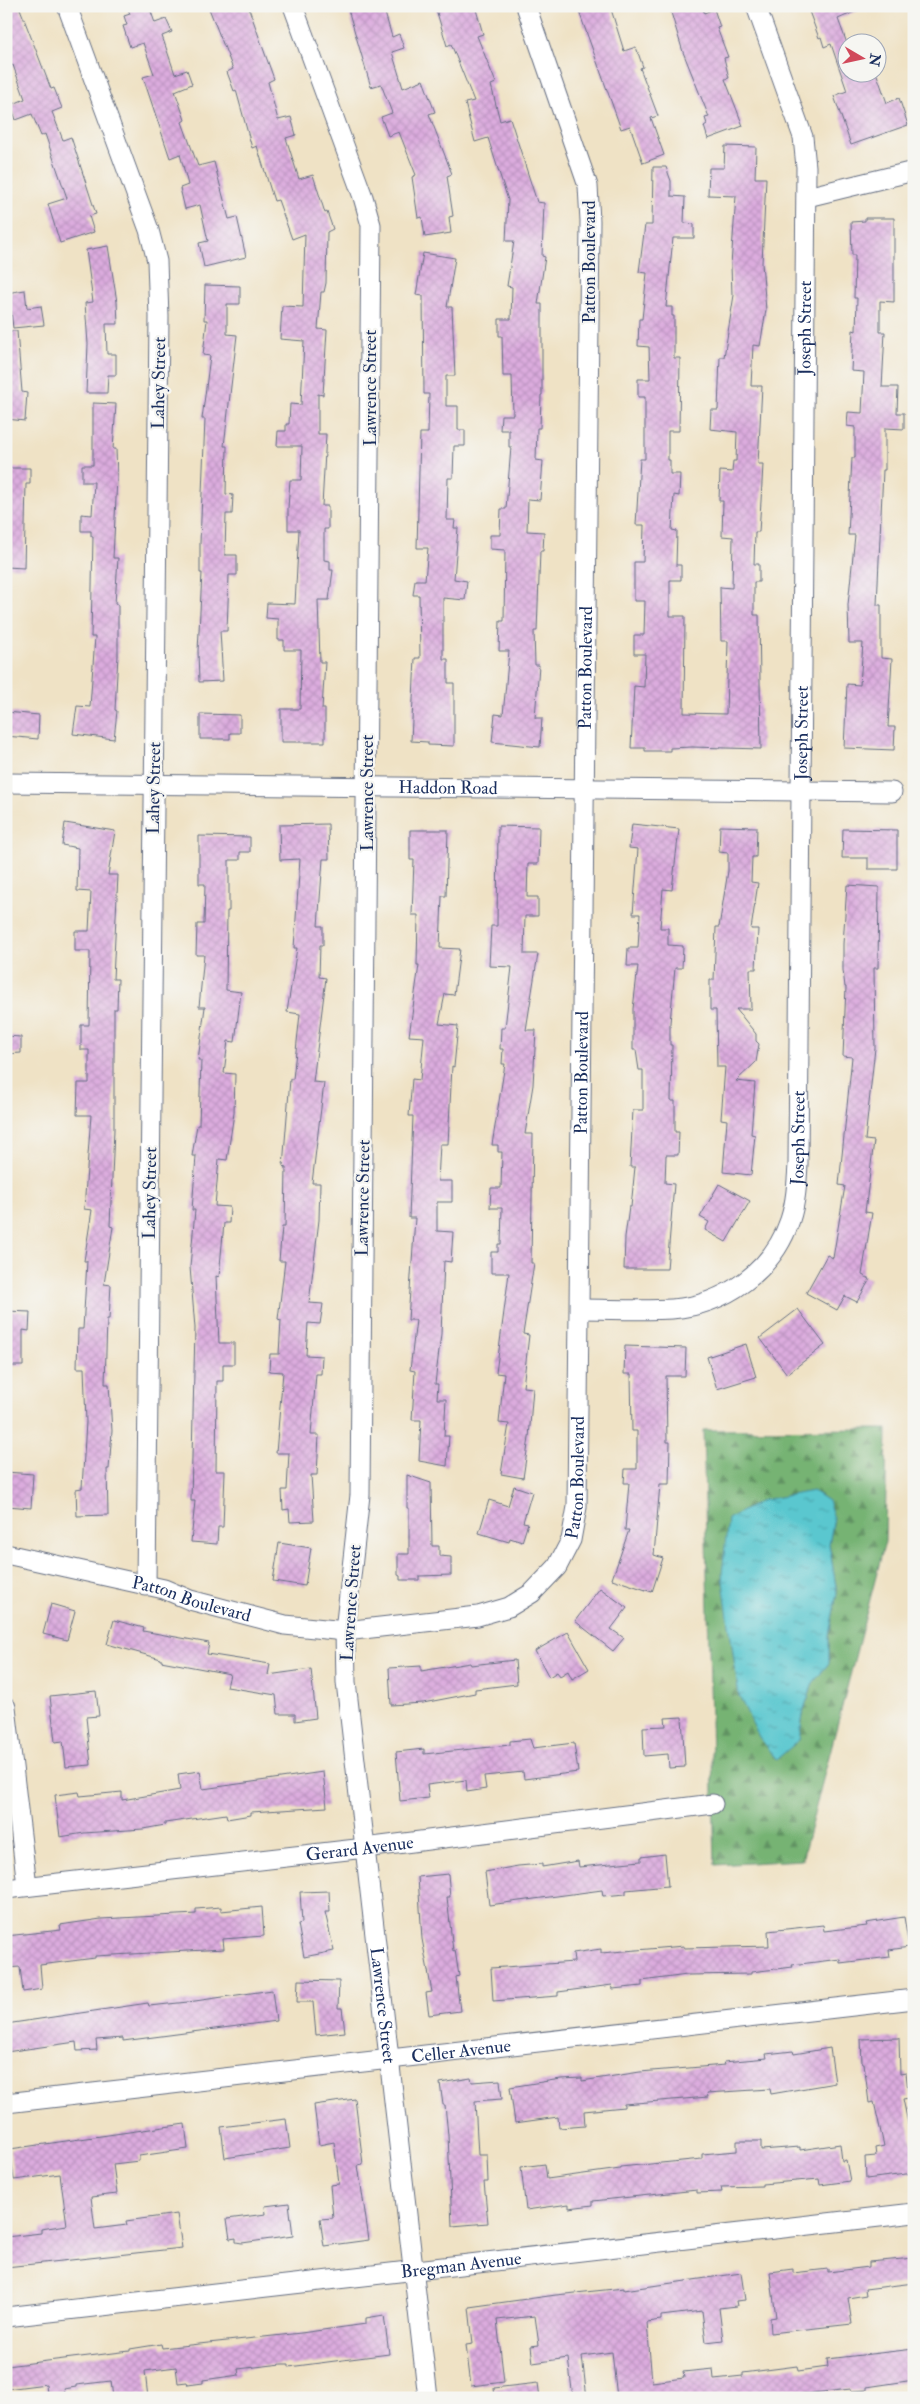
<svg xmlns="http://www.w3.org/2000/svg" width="920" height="2404" viewBox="0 0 920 2404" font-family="'IM FELL Double Pica',serif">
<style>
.forest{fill:url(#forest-firs);stroke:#487168;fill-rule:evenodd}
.water{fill:url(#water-ripples);stroke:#3a7b96}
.building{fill:url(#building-cross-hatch)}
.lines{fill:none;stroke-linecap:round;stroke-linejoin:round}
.street-casing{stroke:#656e82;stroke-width:21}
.street{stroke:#fff;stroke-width:19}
.labels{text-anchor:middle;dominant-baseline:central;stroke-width:4.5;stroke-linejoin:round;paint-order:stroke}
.street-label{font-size:18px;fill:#1b2f5e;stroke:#f6f6f2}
</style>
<defs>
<pattern id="forest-firs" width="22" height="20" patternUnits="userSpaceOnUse" patternTransform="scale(1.25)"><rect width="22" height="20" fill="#76b373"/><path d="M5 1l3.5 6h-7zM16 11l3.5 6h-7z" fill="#609262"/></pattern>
<pattern id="water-ripples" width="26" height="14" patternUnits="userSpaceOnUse" patternTransform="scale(1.25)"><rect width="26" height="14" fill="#5ac7cf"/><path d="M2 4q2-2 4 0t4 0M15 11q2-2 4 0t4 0" fill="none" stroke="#4aa2ab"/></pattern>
<pattern id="building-cross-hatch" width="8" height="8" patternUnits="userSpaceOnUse" patternTransform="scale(1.25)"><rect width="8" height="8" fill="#dcacde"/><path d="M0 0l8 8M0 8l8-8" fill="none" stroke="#bc94c1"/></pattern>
</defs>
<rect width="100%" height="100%" fill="#f6f6f2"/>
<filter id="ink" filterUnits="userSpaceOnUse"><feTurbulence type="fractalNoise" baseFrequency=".02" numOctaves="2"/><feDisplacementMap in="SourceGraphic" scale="10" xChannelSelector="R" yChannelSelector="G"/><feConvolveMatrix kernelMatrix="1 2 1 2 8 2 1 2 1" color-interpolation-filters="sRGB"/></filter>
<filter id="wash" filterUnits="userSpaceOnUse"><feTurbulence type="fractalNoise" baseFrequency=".0096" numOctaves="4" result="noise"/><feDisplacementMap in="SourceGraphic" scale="20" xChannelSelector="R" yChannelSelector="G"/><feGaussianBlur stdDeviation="1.12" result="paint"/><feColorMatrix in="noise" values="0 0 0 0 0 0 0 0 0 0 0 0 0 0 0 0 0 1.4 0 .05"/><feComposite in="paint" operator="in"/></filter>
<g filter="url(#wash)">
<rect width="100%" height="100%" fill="#efe2c5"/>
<path class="forest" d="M887 1429 885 1542 802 1860 715 1865 703 1430ZM834 1518 829 1544 837 1593 829 1635V1663L813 1682 804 1709 799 1740 739 1696 727 1606Z"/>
<path class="water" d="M813 1491 828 1501 834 1518 829 1544 837 1593 829 1635V1663L813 1683 804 1709 799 1740 776 1760 759 1737 739 1696 722 1574 728 1519 763 1500Z"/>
<g id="blocks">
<path class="building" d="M6 6H19L51 89 54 88 62 108 52 112 63 140 71 137 96 214 89 216 94 232 60 243 48 204 67 198 45 134 41 136 32 114 16 120 11 105 25 99 13 65 6 68Z
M127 6H149L155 23 166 19 172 32 162 36 175 74 187 70 192 84 175 91 185 120 182 122 198 166 214 162 229 219 237 217 246 257 204 267 199 243 208 241 200 205 185 209 180 188 188 185 180 154 170 158 143 77 154 74 143 43 130 47 123 26 127 25 124 16 130 14Z
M208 6H248L274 79 268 82 278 120 291 117 296 135 286 138 299 179 313 175 325 213 327 212 333 229 327 232 326 283 324 292H321L318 329 327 330 323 395 318 394V434H326L322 506H328V529H324V560L330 561V570H333L329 600H318L320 662H325L322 709H325V742H281V709H300L301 650H284V640H278V619L266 618 267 603 295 604 299 530H288V508L290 480H301L302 446H277L278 431H286V424H289L290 404 301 405 304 341 280 339 282 306 303 307 305 234 292 239 278 200 274 201 257 146 252 148 236 90 234 91 227 72 233 69Z
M347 6H383L392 37 399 34 404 48 392 52 403 88 423 80 435 112 429 114 452 174 447 176 453 216 449 217 451 233 425 237 422 217 418 218 412 177 416 175 399 132 388 136 381 117 392 113 381 84 371 87Z
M435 6H475L483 34 477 36 496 83 491 85 500 121 510 118 537 202 544 203 542 256 545 257 538 304H542V395H541L540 428H537L536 460 543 461 540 500 528 499 527 531 544 532 543 551H540L537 631H534L535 665H539L535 718H542L540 747 492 742 495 714 503 715 509 651H499L500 621H504L505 550 490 549V535H500L501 509H506L511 447H509V430H500L501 415H513L512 376H503L502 336H499V319H511L512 287 507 286 514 241H506L508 200 488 138 475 142 465 103 474 101 451 44 447 46Z
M577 6H610L624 51 636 47 643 67 640 68 658 116 651 118 664 155 643 163 630 126 621 129Z
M669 6H702L704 13 714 9 720 27 717 28 728 57 724 58 729 78 725 79 743 126 708 139 704 126 707 124 705 118 709 117 683 52Z
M807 6H868L838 19 848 46V72H876L887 103 899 98 908 125 851 145 834 96 847 91 831 44 824 47 821 37 819 38Z
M725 146 756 147 755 178H766L762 263 766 310 760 346 753 345 751 386H762L758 464H763L761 501 759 532H755L754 564H759V582H754V615H759L761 749 692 747 670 748V751H645V748H631L634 686 644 687 645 654H634V635H644L645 601H634V562H643L644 525H636L640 459H645V397H638V379H650L649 347 638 346 639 319H642L647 273 639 272 645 225H652L653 167H666L671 181V196L685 197 684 223 694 224V238H673L666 307H672V316H674V358H680L679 431H668V460H670V474H680L679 496 674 495 672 530 677 531 676 565H681V580H670V616H685L684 713 726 714 728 641H721L720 587 732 588 733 537 722 536 723 501H719L720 471 732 472 733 461H736L737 432 710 429 711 410H718L720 357H724L734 295H732L731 265 736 196 708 195 709 168H724Z
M865 218H894V302L880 301V332H885L882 387H898L897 413H904V429L885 428V470H883L877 605H881V658L892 659 888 727H895L894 750 844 748 847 684 860 685 863 643H849L848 605 855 535H848L852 458H855V427L847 426 848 412 862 413 864 372 851 371 853 330 856 331 857 298H854L855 255H852L851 222 865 221Z
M108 246 117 302 118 324H106L107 354H116V375H108L107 393H86L88 344 85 303 93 302 86 250Z
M423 253 455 258 447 307H452L455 376H446V406H458V430H465V446H454L453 478H448L447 520H455L454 528H458L454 579 467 581 465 600 443 598V659H448V683H454V746L428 745V742L411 741 415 658H420L419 595H413L415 580H425L428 548H417L420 433H428L429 394H424L423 296 416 295Z
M205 285 240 286V304H227V334L237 335 224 446H227L226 494 233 495 232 514H226L225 555H237V575H229L227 631H220L223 681 199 682 198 651 202 573H200V543L205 419H202L210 356 203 355 207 320H204Z
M25 290 27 308 41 306 44 325 13 328 11 311 6 312V293Z
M6 331H17L22 392 27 393 25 421 6 419Z
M93 403 116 404 113 449H116L117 478 113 558H118L115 604H118V655L115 710 117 711 114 739 73 734 77 706 90 707 95 637H91L93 536H91V531H81V514L92 515 94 482H82V465H93Z
M6 468H30V484H26L24 568 6 567Z
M6 712 39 715 38 739 6 736Z
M200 714 240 715V733H230V739H200Z
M65 823 115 831 108 875H118L113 979H118L117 1009H114V1129L110 1226 113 1227 104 1284 111 1285 109 1319H107L105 1384H109L112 1431 109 1469H107L108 1515 77 1516 76 1489 82 1488 86 1422 84 1368H77L78 1329H83L87 1261H84L92 1210 84 1209 91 1115H77L78 1083H89V1050H81V1025H89L90 951H75V931H89L91 892 77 891 78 848 62 845Z
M328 824 329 859H323L318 926H323V945H320L319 977 326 978 313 1082 324 1083 312 1183H320L319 1220 309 1303 323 1304 320 1324 308 1323 306 1355 322 1356 321 1374H316L311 1435H319L317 1475H311L314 1521 290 1522 289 1509 283 1510 282 1490H287L289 1453H276L283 1372 269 1371 270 1354H279L281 1320 278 1319 285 1261H279L282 1227H285L286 1167 283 1166 290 1079H293L300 1014 287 1012 297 948H294L300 859 280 860 279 825Z
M632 824 679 829 672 890 663 889 660 928H668V945L683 946 682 968H675L670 1023V1045H672L671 1101H675V1132H679L678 1155H666L665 1183 674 1184 667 1269H624L625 1237 629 1207H631L635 1167H630L633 1110H643V1070H639L636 1050H633V1009L638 966H627L628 948H638L640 914H633L638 849 629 848Z
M498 826 539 827 538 864H528L527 897H538V916H525L524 954H538L526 1030H536L533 1085 525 1134H533L531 1263H534L523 1334 529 1335 523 1387 533 1388 529 1438 523 1478 501 1474 509 1424 499 1423 504 1374 496 1373 509 1273H491V1252H498V1244H501L502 1208H490L491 1188H501L502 1152H498V1145H492L505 1064H502L503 1049H500L501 1028H505L512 967 489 966 491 926H497Z
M720 826 757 827 756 857H752L751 882 758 883 751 929H758L756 969H750L751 1009H736L756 1034V1041L759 1044 756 1062 736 1081 755 1083 751 1134 755 1135 751 1175 723 1172 727 1120 721 1119 725 1067H717L716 1010H710V980H714L716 927H719L728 871V853L719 852Z
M843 829 897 830V869H868V858H842Z
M410 830H448L446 896H442L440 948 460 949 454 995 445 994 439 1024 458 1026 454 1067 452 1066 448 1144H440L438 1181H452V1202H437V1231L453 1232 451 1262 444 1261 441 1334 435 1384H438L437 1399H446L444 1436H449L447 1466 419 1461 421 1420H412L415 1371 410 1370 416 1320H408L415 1218H409L413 1116H409L412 1079 420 1080 424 1037 409 1036 419 965H417L418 915H412L414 860H410Z
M199 836 250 837V852H240V860H229V911H227L226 990 241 992 235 1042 228 1041 224 1073 235 1074 234 1113 227 1160 219 1159 215 1206 230 1207 229 1223H224L219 1277 216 1276 219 1343H234V1364H223V1381H217L216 1471H225L223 1527H218L217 1544 191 1542 195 1501H191L195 1328 190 1267 195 1210H192L196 1156H192L197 1125H199L201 1060H198L205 1007H199L204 955H196L197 924H204L205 884H199Z
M847 885 879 887 878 968H874L875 1048 865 1140 874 1141 865 1212 872 1213 862 1275 870 1279 857 1302 845 1296 837 1310 806 1293 827 1255 833 1258 845 1186 839 1185 852 1057 843 1056 846 987H845L843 970V944Z
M6 1036 21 1037V1053L6 1054Z
M719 1184 750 1201 726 1242 705 1230 709 1222 700 1217Z
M798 1309 825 1345 787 1374 760 1338Z
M6 1311 30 1312 29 1331 23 1330V1366H6Z
M746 1344 756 1377 717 1389 707 1357Z
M625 1346 686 1348 685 1376H666L667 1442H670L669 1484H660L654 1555 663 1558 652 1592 612 1579 629 1530H625L629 1483H624L625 1469H637V1431H632L631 1374H624Z
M6 1472 33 1474 31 1508 7 1506Z
M407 1475 431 1483 432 1546H439V1556L451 1557V1575L419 1576V1580H400V1576L398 1575V1554H409V1508H407Z
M514 1486 532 1492 523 1522 528 1523 522 1542 510 1538 509 1542 479 1533 489 1500 508 1506Z
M279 1543 311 1548 305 1586 273 1581Z
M600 1588 627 1608 611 1629 624 1638 613 1651 575 1621Z
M51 1604 75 1611 67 1640 43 1634Z
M114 1620 144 1628 143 1631 209 1643 207 1654 270 1664 268 1675 311 1669 316 1718 295 1721V1714H278L276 1695 227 1687 230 1674 161 1661V1659L107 1644Z
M568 1632 589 1669 572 1679 568 1671 560 1676 557 1672 549 1677 535 1651Z
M515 1660 517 1684 475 1689V1693L423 1703 391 1705 389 1668 421 1666V1671L470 1663 471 1665Z
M96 1691 99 1716 86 1717 91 1765 66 1767 63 1741 55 1742 50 1696Z
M682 1717 685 1767 669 1768 668 1754 644 1756 643 1727 666 1726 665 1718Z
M530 1739 533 1748 574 1743 578 1772 524 1779 523 1772 484 1776 486 1789 467 1792 466 1780 427 1785 429 1798 400 1801 396 1752 424 1749V1754L510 1745V1741Z
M200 1771 203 1789 323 1772 327 1807 251 1812V1815L227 1819 226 1814 165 1823V1825L143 1829 84 1833 60 1837 55 1795 79 1792 80 1796 122 1792V1800L180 1790 178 1774Z
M665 1854 668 1886 626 1890V1894L603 1896 602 1890 489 1905 485 1872 518 1866 542 1864V1867L578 1861 579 1867 641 1861V1857Z
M448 1874 450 1897H447L453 1951 455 1950 459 1976 456 1977 460 2011 429 2015 426 1993 432 1992 422 1939 418 1877Z
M329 1891 330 1912H325L334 1951 304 1957 298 1924 302 1923 300 1892Z
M221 1907V1911L262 1907 264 1936 223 1939 224 1949 95 1956V1958L40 1965 42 1989 23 1992 20 1967 6 1968V1936L61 1930 60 1925 101 1919 196 1914V1909Z
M904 1917 909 1947 889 1950 890 1957 840 1963V1959L792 1965 793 1967 751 1972V1974L687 1975 642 1981V1986L613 1989 612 1985 558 1992V1996L493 2001 491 1968 574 1962 573 1953 601 1949V1953L684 1946V1948L769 1946 768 1931 823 1925 824 1931 867 1926 866 1923Z
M298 1980 339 1981 338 2008H342L345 2032 316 2035 313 2002H297Z
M272 1990 276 2021 123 2041V2038L96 2040 97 2050 77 2051 76 2042 6 2052V2024L148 2003 149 2006 188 2002Z
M899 2038 900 2074 906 2073 909 2098 903 2099 912 2142H914V2173L866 2179 865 2157 876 2156 875 2148 884 2146 874 2102 869 2103 864 2063H862L861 2039Z
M830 2048 835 2083 771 2094 770 2089 707 2093 708 2097 624 2104V2107L584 2111 585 2126 559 2128 558 2117 515 2123 510 2087 561 2079 582 2078V2081L640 2072 725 2065 724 2062 767 2058 766 2054 793 2051 794 2054Z
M471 2078 472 2082 500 2080 502 2099 475 2101 478 2155H487L488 2182H484L488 2223 452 2226 448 2135 445 2105H443L440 2083Z
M355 2099 363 2164 358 2165 369 2240 324 2246 320 2219 333 2218 330 2185 339 2184 334 2142 319 2145 314 2105Z
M286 2119 290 2148 225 2158 221 2127Z
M185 2124 188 2149 139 2156V2161L113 2164 117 2194 91 2197 95 2229 127 2225 126 2221 177 2214 182 2248 6 2267V2237L41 2233V2229L67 2225 60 2174 14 2180 10 2149Z
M737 2141H761V2150L800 2147V2150L840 2144 842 2161 846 2160 850 2181 820 2185 819 2179 762 2184V2186L721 2187 722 2192 697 2193V2190L593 2201V2205L569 2208V2204L526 2210 521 2167 545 2164 547 2179 620 2169V2167L702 2159V2154L737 2151Z
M289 2203 293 2236 242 2243 236 2242V2238L230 2239 227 2219 266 2214 265 2206Z
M914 2258V2283L865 2289 866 2295 848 2298 852 2324 771 2333 770 2318 776 2317 770 2272 793 2269V2273L828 2269V2272L869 2267V2262Z
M741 2273 745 2300 736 2301 737 2306 719 2308 723 2340 706 2342 702 2311 661 2316V2320L647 2322 652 2382 684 2378 683 2372 713 2369 714 2379 743 2376V2373L797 2366 798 2371 828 2367 827 2359 914 2349V2380L867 2387V2390L852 2391 851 2389 763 2398H617L612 2352 582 2356 587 2398H573L568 2358 533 2363 531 2346 539 2345 535 2316 497 2320 504 2382 471 2386 466 2345 473 2344 469 2307 556 2295 624 2288V2290Z
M384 2315 389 2354 289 2367V2364H282L238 2369 239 2375 203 2380V2383L188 2385 187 2382 178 2383 176 2367 145 2371 148 2398H113L111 2381 76 2385V2387L64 2389 65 2392 47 2395 46 2384 6 2389V2366L130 2351V2349L161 2344 162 2348 301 2333 366 2324V2318Z
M538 2383 540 2398H495L494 2388Z"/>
</g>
</g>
<g filter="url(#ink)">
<use href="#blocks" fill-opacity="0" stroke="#656e82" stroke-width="1"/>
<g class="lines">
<defs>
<g id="street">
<path d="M67 6 149 230 157 261 159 317 146 1586"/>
<path id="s1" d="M293 6 363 197 371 225 360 1495 345 1631 346 1682 428 2398"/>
<path d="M807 197 914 171"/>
<path id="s2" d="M6 783 892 792"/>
<path id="s3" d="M580 1309C610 1309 642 1311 672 1309 724 1305 773 1271 790 1220 796 1202 797 1182 798 1164L806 167 803 137 756 6"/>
<path id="s4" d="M6 1554 164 1589 190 1600 285 1625 345 1631 478 1616 509 1607 532 1593 557 1567 571 1540 577 1507 590 221 588 186 526 6"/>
<path d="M6 1707 27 1886"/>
<path id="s5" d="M6 1889 365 1848 713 1804"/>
<path id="s6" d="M6 2103 914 1999"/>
<path id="s7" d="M6 2317 914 2213"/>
</g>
</defs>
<use href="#street" class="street-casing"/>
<use href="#street" class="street"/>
</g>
</g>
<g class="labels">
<g class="street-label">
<text transform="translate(589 262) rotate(-90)">Patton Boulevard</text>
<text stroke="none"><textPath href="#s3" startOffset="1141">Joseph Street</textPath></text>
<text transform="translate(159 383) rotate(-89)">Lahey Street</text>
<text transform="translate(370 388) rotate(-90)">Lawrence Street</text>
<text stroke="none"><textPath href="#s4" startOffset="1481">Patton Boulevard</textPath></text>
<text stroke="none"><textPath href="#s3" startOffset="736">Joseph Street</textPath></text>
<text transform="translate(154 788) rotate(-89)">Lahey Street</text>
<text stroke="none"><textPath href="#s2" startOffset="442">Haddon Road</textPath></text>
<text transform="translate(367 793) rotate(-90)">Lawrence Street</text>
<text stroke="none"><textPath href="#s4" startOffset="1076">Patton Boulevard</textPath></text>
<text stroke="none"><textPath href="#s3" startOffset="331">Joseph Street</textPath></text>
<text transform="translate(150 1193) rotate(-89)">Lahey Street</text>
<text transform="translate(363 1198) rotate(-89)">Lawrence Street</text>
<text stroke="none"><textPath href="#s4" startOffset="671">Patton Boulevard</textPath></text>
<text stroke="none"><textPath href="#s4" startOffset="191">Patton Boulevard</textPath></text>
<text transform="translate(351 1603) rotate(-86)">Lawrence Street</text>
<text stroke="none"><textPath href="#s5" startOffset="356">Gerard Avenue</textPath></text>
<text stroke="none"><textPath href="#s1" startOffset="2016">Lawrence Street</textPath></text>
<text stroke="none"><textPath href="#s6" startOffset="458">Celler Avenue</textPath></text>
<text stroke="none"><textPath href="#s7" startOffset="458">Bregman Avenue</textPath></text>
</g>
</g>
<rect width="920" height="2404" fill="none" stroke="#f6f6f2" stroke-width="25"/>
<g transform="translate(862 58) rotate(99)"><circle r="24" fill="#f6f6f2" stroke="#9ea6b7"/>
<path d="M0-4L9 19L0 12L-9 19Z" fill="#d1495b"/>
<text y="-8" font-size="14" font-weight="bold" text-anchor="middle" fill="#1b2f5e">N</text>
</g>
</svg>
